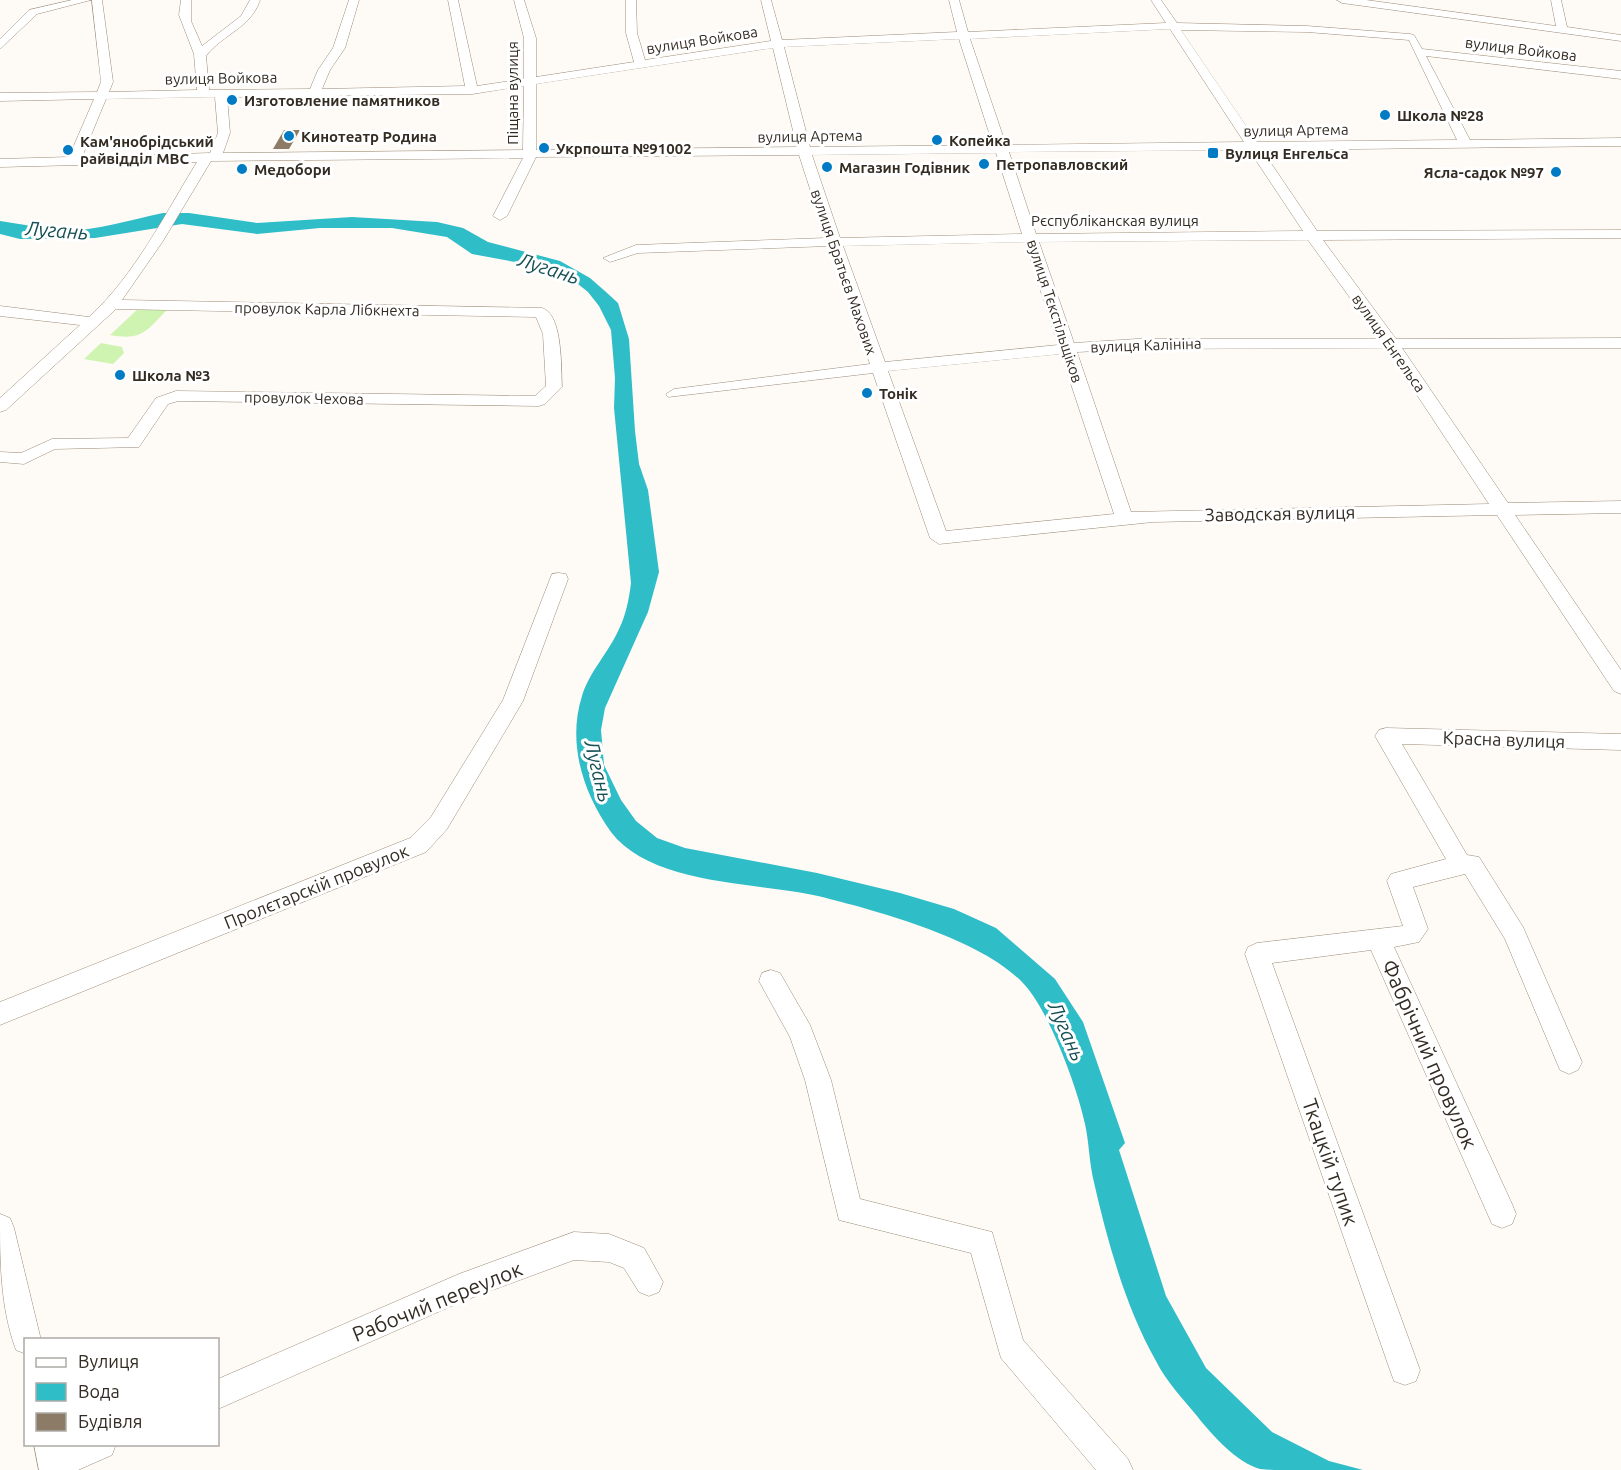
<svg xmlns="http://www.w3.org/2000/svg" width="1621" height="1470" viewBox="0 0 1621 1470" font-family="Ubuntu,sans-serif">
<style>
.green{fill:#cff4b2}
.water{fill:#2fbdc8}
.building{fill:#8c7b66}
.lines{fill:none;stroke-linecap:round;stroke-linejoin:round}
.minor-casing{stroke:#9d8b76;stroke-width:1}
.minor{fill:#fff;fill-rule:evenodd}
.poi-dot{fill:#007bc4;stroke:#fff;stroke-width:2}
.labels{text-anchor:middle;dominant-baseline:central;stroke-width:6;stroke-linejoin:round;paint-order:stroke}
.far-street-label{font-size:15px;fill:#332c23;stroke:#fff}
.far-poi-label{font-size:15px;font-weight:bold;fill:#332c23;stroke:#fff;text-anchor:start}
.street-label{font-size:18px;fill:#332c23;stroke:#fff}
.water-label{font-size:20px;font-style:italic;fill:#175055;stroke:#fff}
.near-street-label{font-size:21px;fill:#332c23;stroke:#fff}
</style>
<rect width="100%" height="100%" fill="#fefaf6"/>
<path class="green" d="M139 308 167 310C146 331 142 341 110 335Z
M101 343 122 347 124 353 113 364 84 359Z"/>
<path class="water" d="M163 213H189L257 223 352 217 437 222 463 228 488 242 560 261 590 278 606 292 618 303 629 339 635 431 639 464 648 490 659 572 648 612 605 708 601 730 604 765 621 800 636 821 657 838 685 848 817 873 900 893 954 909 996 928 1055 979 1083 1022 1125 1143 1119 1150 1166 1296 1206 1368 1272 1432 1329 1461 1363 1470C1338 1470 1313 1470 1287 1470 1279 1470 1268 1470 1260 1469 1236 1462 1212 1435 1197 1416 1183 1399 1166 1381 1156 1361 1125 1306 1107 1240 1093 1178 1089 1160 1089 1142 1085 1124 1077 1087 1052 1020 1029 990 991 941 878 911 818 896 758 882 652 886 611 832 583 793 567 743 582 696 589 672 609 652 619 629 626 615 629 599 631 583L614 408 615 378 611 330 599 306 588 292 573 280 542 267 472 254 447 237 392 228H320L257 234 182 224 95 238 20 239 0 234V221L38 227H64L65 231C99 230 129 220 163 213Z"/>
<path class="building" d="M284 130H300L289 149H273Z"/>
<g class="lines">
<defs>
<path id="minor" d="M72 0H91L37 14 0 49V39L29 10Z
M92 0H102L113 82 109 92 197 90 194 54 179 15 181 0H191V21L202 46 241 16 250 0H260C251 28 223 34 206 56L209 90 310 89 318 70 333 48 349 0H359L345 48 330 70 322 89 465 86 448 0H458L477 86 524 79V38L514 0H524L536 38V77L634 62 626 33V0H636L637 33 645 60 771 41 761 0H771L782 40 957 32 949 0H959L968 32 1166 23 1151 0H1161L1177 23 1307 26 1410 34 1414 35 1422 49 1621 71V79L1426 56 1470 140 1621 138V146L1262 150 1317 231 1621 230V238L1323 240 1396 339 1621 338V348H1402L1508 503 1621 501V513L1515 515 1621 670V694L1614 691 1497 515 1153 522 939 544 930 538 873 373 668 397 666 394 674 389 870 364 829 246 638 253 610 262 603 258 636 245 826 238 799 155 536 157 507 216 500 220 493 216 523 158 211 161 163 241 122 300 542 308C563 314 561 369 562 387L545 404 539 406 178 401 168 404 139 447 55 449 24 464 0 462V452L21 453 52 439 128 438 156 398 176 391 535 396 546 386 543 334 536 317 116 309 6 410 0 412V398L80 325 0 316V306L89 317C135 275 165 214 197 162L0 167V159L69 157 94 99 0 101V93L97 92 101 82ZM1170 29 1244 142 1006 145 970 39ZM1181 30 1307 32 1409 40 1457 140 1257 142ZM959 39 993 145 810 147 784 47ZM773 48 797 147 536 150V84ZM524 86 523 150 223 153 230 133 227 97 472 94ZM215 97 218 133 210 153 82 157 106 99ZM1249 150 1303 231 1036 234 1009 152ZM996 153 1022 234 840 238 812 155ZM1308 240 1380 339H1137L1074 343 1039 242ZM1025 242 1058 345 885 362 843 246ZM1386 348 1489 504 1131 512 1077 352 1137 349ZM1061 354 1114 514 946 531 888 371Z
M1337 0H1366L1556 26 1551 0H1561L1567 27 1621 35V41L1342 3Z
M559 573 566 574 568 579 523 701 447 829 426 852 0 1025V1002L410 838 431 817 503 700 550 579 552 574Z
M1386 728 1621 734V750L1402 744 1467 855 1479 857 1523 927 1582 1062 1578 1070 1569 1074 1560 1070 1505 939 1465 874 1413 887 1428 929 1419 942 1394 947 1512 1204 1516 1214 1512 1224 1502 1228 1492 1224 1371 950 1272 963 1420 1370 1416 1381 1405 1385 1394 1381 1390 1370 1245 954 1248 947 1257 943 1403 926 1387 881 1391 874 1446 859 1375 736 1379 730Z
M771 970 780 973 810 1025 831 1080 860 1199 992 1232 1023 1340 1128 1459 1133 1470H1096L1001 1358 971 1253 839 1220 805 1080 790 1037 759 981 762 973Z
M0 1214 10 1218 14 1228 41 1340H26V1354L16 1350C0 1307 0 1260 0 1214Z
M574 1232 609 1234 644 1248 663 1282 659 1292 649 1296 639 1292 624 1268 609 1262 574 1260 463 1301 218 1409V1379L459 1274Z
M34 1444H116L112 1455 78 1470H39Z"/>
</defs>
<use href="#minor" class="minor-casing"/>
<use href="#minor" class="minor"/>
</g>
<g class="poi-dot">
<circle cx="232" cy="100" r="6"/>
<circle cx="1385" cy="115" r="6"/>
<circle cx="289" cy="136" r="6"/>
<circle cx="937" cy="140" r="6"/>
<circle cx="544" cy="148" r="6"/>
<circle cx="68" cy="150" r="6"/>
<rect x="1207" y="147" width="12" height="12" rx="3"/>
<circle cx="984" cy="164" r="6"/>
<circle cx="827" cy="167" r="6"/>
<circle cx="242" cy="169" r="6"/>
<circle cx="1556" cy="172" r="6"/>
<circle cx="120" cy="375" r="6"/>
<circle cx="867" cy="393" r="6"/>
</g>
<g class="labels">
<g class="far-street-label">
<text transform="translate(702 40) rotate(-9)">вулиця Войкова</text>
<text transform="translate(1521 49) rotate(7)">вулиця Войкова</text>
<text transform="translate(221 78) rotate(-1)">вулиця Войкова</text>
<text transform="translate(512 93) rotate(-90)">Піщана вулиця</text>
<text transform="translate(1296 130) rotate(-1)">вулиця Артема</text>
<text transform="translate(810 136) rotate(-1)">вулиця Артема</text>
<text x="1115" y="220">Рєспубліканская вулиця</text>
<text transform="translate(844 272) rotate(71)">вулиця Братьєв Махових</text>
<text transform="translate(327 309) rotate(1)">провулок Карла Лібкнехта</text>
<text transform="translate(1055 311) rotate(72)">вулиця Тєкстільщіков</text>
<text transform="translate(1389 343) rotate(55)">вулиця Енгельса</text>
<text transform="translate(1146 345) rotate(-2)">вулиця Калініна</text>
<text transform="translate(304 398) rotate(1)">провулок Чехова</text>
</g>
<g class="far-poi-label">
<text x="244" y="100">Изготовление памятников</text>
<text x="1397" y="115">Школа №28</text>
<text x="301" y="136">Кинотеатр Родина</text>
<text x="949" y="140">Копейка</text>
<text x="80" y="141">Кам'янобрідський<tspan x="80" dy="17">райвідділ МВС</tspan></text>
<text x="556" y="148">Укрпошта №91002</text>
<text x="1225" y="153">Вулиця Енгельса</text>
<text x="996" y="164">Петропавловский</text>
<text x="839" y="167">Магазин Годівник</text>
<text x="254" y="169">Медобори</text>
<text x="1544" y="172" text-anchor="end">Ясла-садок №97</text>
<text x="132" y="375">Школа №3</text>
<text x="879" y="393">Тонік</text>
</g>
<g class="street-label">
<text transform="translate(1280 513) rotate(-1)">Заводская вулиця</text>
<text transform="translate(1504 739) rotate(2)">Красна вулиця</text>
<text transform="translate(316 886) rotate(-22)">Пролєтарскій провулок</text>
</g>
<g class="water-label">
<text transform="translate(57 230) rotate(4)">Лугань</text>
<text transform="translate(549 268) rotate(18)">Лугань</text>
<text transform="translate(599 771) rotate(76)">Лугань</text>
<text transform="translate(1067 1031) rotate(66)">Лугань</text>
</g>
<g class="near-street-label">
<text transform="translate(1430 1054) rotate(66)">Фабрічний провулок</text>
<text transform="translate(1331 1162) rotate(71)">Ткацкій тупик</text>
<text transform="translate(437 1301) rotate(-22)">Рабочий переулок</text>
</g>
</g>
<rect x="24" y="1338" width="195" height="108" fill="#ffffff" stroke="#adaba7" stroke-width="1.5"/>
<rect x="36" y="1358" width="30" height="9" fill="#ffffff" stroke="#adaba7" stroke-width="1.5"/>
<text x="78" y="1368" font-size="18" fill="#332c23">Вулиця</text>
<rect x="36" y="1383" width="30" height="18" fill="#2fbdc8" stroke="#adaba7" stroke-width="1.5"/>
<text x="78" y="1398" font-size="18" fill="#332c23">Вода</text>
<rect x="36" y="1413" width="30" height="18" fill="#8c7b66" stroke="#adaba7" stroke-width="1.5"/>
<text x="78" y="1428" font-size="18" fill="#332c23">Будівля</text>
</svg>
